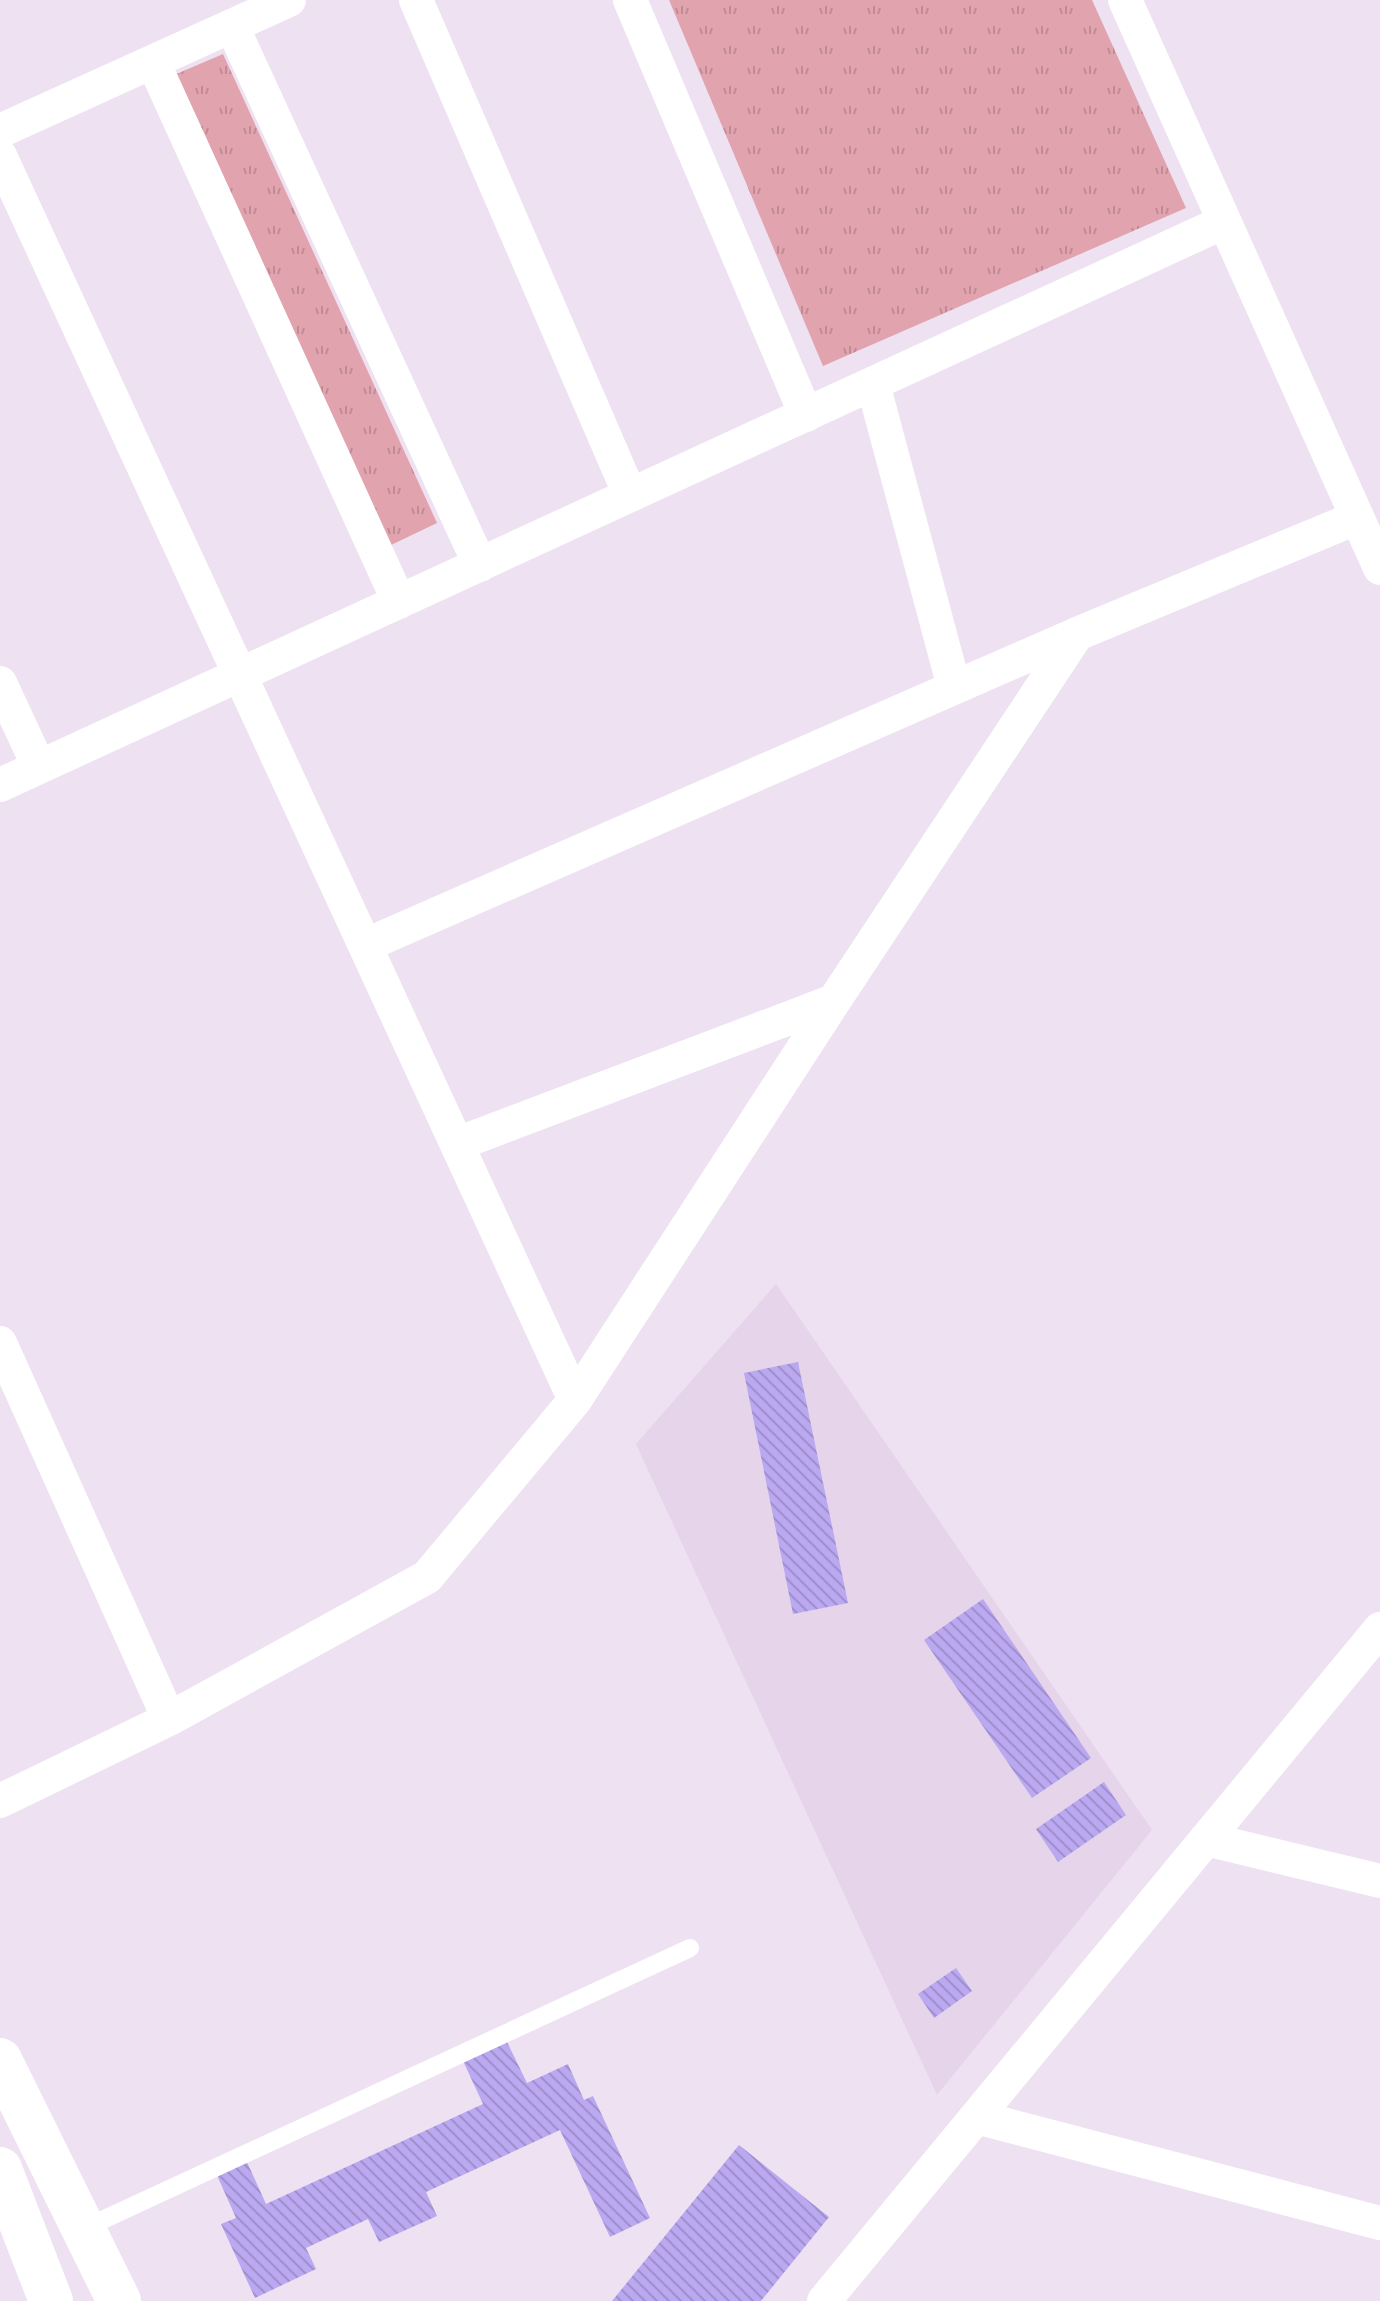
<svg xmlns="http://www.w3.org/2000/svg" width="1380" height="2301" viewBox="0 0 1380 2301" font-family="'IBM Plex Sans',sans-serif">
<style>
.built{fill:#e5d4ea}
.grass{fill:url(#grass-tufts)}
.building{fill:url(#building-back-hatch)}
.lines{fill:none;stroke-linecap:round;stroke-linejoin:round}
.service{stroke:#fff;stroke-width:18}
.minor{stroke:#fff;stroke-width:34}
.secondary{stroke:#fff;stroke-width:44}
</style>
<defs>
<pattern id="grass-tufts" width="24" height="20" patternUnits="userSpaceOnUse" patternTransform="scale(2)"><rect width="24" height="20" fill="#e1a3ae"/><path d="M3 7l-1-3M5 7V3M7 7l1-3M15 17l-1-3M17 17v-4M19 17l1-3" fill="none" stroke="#c08b95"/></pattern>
<pattern id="building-back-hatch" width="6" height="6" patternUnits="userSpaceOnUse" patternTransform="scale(2)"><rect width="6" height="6" fill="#baa8f0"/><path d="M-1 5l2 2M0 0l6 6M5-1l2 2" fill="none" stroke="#9f90cd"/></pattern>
</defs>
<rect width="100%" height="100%" fill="#eee1f2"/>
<path class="built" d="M776 1284 1152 1830 937 2095 636 1444Z"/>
<path class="grass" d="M669 0H1092L1186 208 823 366Z
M223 54 437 523 389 546 174 75Z"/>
<path class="building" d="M798 1362 848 1603 793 1614 744 1373Z
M983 1599 1091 1758 1032 1798 924 1640Z
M1104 1782 1126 1815 1058 1862 1036 1829Z
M956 1968 972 1991 934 2018 918 1994Z
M506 2040 527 2083 568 2064 584 2100 593 2096 650 2218 610 2237 560 2130 426 2192 437 2216 379 2242 368 2219 306 2248 316 2269 255 2298 221 2224 236 2218 216 2173 246 2160 266 2204 483 2104 463 2061Z
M739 2145 829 2217 761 2301H612Z"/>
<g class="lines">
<path class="service" d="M83 2229 690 1948"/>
<path class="minor" d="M416 0 630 495
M630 0 806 415
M1125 0 1380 568
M232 26 480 565
M153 62 399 602
M0 131 289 0
M0 156 575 1400
M873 384 954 687
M0 683 39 767
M0 785 1224 222
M366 945 1077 634
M457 1144 834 1001
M0 1343 169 1719
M0 1801 169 1719 427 1577 575 1400 834 1001 1077 634 1356 518
M1206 1839 1380 1881
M976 2117 1380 2223
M824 2301 1380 1629"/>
<path class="secondary" d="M0 2060 119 2301
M0 2169 51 2301"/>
</g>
</svg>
